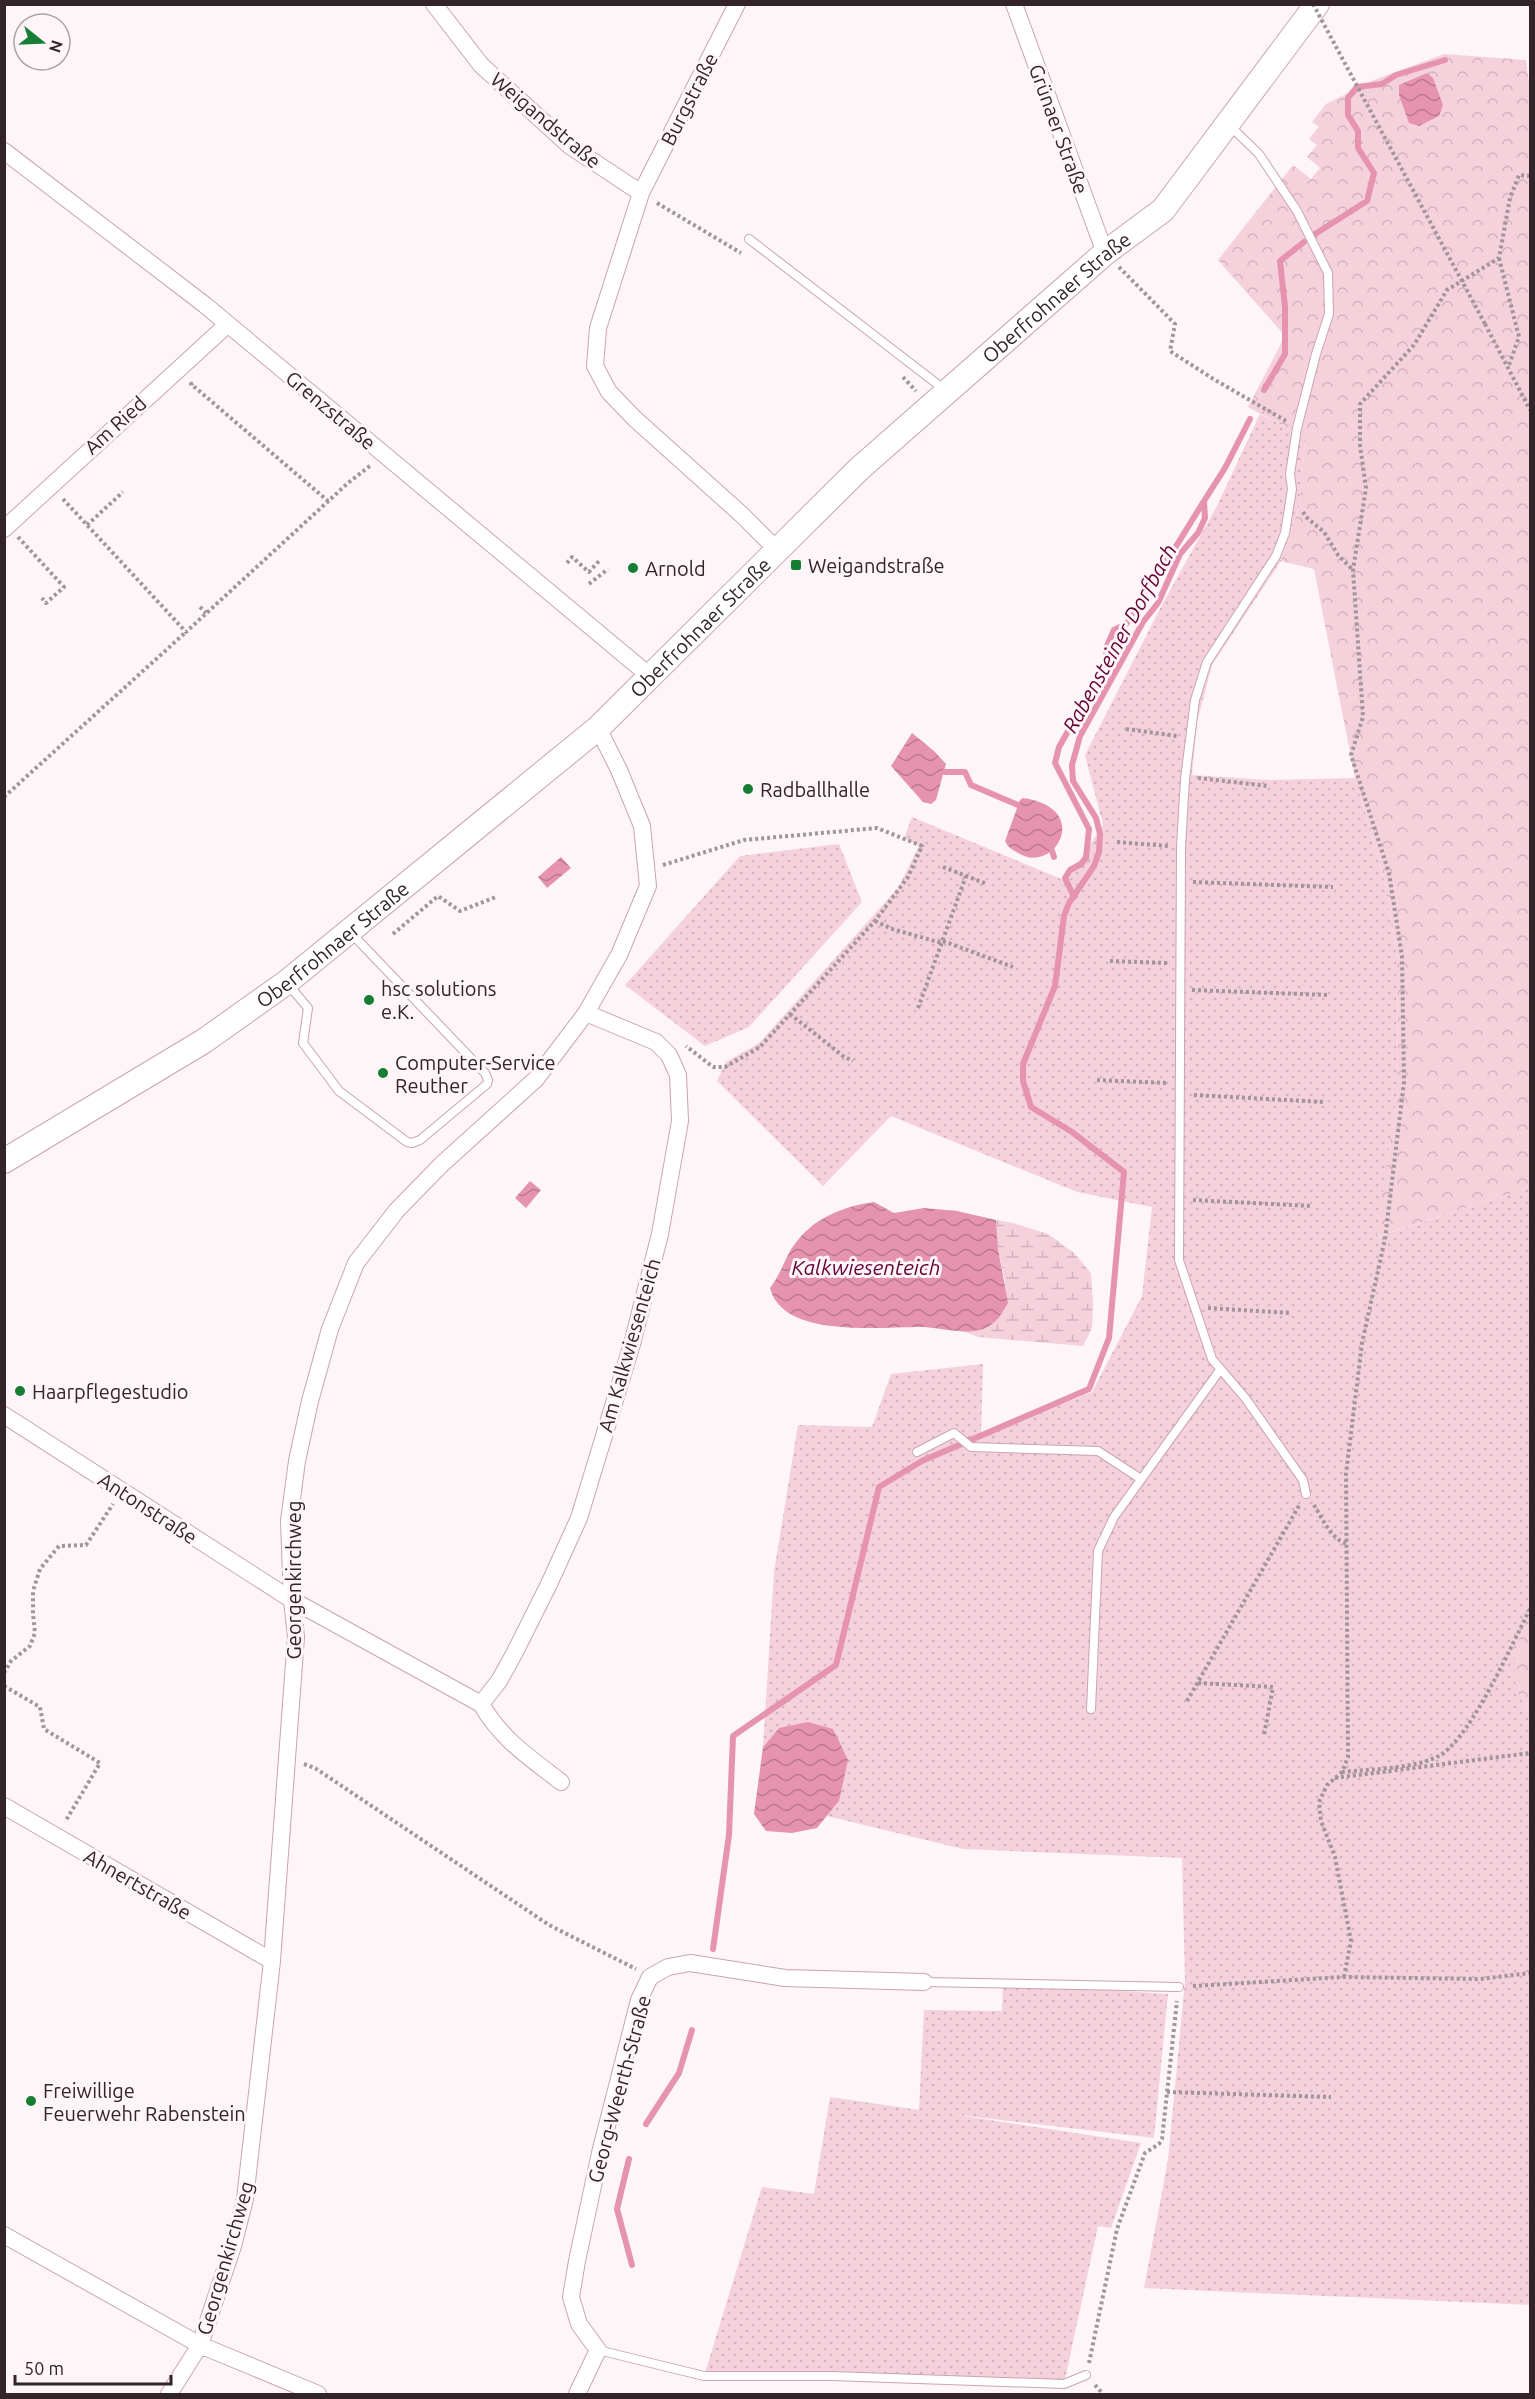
<svg xmlns="http://www.w3.org/2000/svg" width="1535" height="2399" viewBox="0 0 1535 2399" font-family="Ubuntu,sans-serif">
<style>
.green{fill:url(#green-dots)}
.forest{fill:url(#forest-crowns)}
.wetland{fill:url(#wetland-marsh)}
.water{fill:url(#water-waves)}
.lines{fill:none;stroke-linecap:round;stroke-linejoin:round}
.stream{stroke:#e693b0;stroke-width:6}
.lane-casing{stroke:#cba4b1;stroke-width:10}
.street-casing{stroke:#cba4b1;stroke-width:18}
.secondary-casing{stroke:#cba4b1;stroke-width:26}
.path{stroke:#a19599;stroke-width:4;stroke-dasharray:3 3;stroke-linecap:butt}
.lane{stroke:#fff;stroke-width:8}
.street{stroke:#fff;stroke-width:16}
.secondary{stroke:#fff;stroke-width:24}
.path-bridge{stroke:#a19599;stroke-width:4;stroke-dasharray:3 3;stroke-linecap:butt}
.poi-dot{fill:#167e33;stroke:#fdf5f7;stroke-width:2}
.labels{text-anchor:middle;dominant-baseline:central;stroke-width:6;stroke-linejoin:round;paint-order:stroke}
.street-label{font-size:20px;fill:#332429;stroke:#fdf5f7}
.poi-label{font-size:20px;fill:#332429;stroke:#fdf5f7;text-anchor:start}
.water-label{font-size:21px;font-style:italic;fill:#650036;stroke:#fdf5f7}
</style>
<defs>
<pattern id="green-dots" width="8" height="8" patternUnits="userSpaceOnUse" patternTransform="scale(1.5)"><rect width="8" height="8" fill="#f5d1dc"/><path d="M2 2h.1M6 6h.1" fill="none" stroke="#d2b3bd" stroke-width="1.8" stroke-linecap="round"/></pattern>
<pattern id="forest-crowns" width="20" height="18" patternUnits="userSpaceOnUse" patternTransform="scale(1.5)"><rect width="20" height="18" fill="#f5d1dc"/><path d="M2 6a3 3 0 1 1 6 0M12 15a3 3 0 1 1 6 0" fill="none" stroke="#d2b3bd"/></pattern>
<pattern id="wetland-marsh" width="20" height="14" patternUnits="userSpaceOnUse" patternTransform="scale(1.5)"><rect width="20" height="14" fill="#f5d1dc"/><path d="M1 5h8M5 5V1M11 12h8M15 12V8" fill="none" stroke="#d2b3bd"/></pattern>
<pattern id="water-waves" width="16" height="10" patternUnits="userSpaceOnUse" patternTransform="scale(1.5)"><rect width="16" height="10" fill="#e693b0"/><path d="M0 5q4-4 8 0t8 0" fill="none" stroke="#bb788f"/></pattern>
</defs>
<rect width="100%" height="100%" fill="#fdf5f7"/>
<path class="green" d="M1260 414 1305 438 1300 504 1281 561 1212 665 1197 722 1192 775 1268 780 1355 778 1384 880 1397 958 1398 1088 1377 1237 1530 1187V1621L1517 1645 1524 1706 1530 1713V2305L1144 2288 1168 2160 1185 1981 1182 1858 963 1849 827 1816 839 1801 779 1728 763 1747 774 1572 798 1425 872 1427 891 1374 983 1364 981 1436 1092 1392 1142 1296 1152 1207 1077 1192 891 1116 823 1186 717 1081 726 1062 759 1043 898 888 919 846 904 838 912 817 1066 881 1103 825 1085 755 1163 603 1217 506Z
M839 844 862 902 749 1027 705 1046 625 985 740 856Z
M1003 1983 1168 1994 1154 2138 950 2114 1141 2143 1111 2228 1098 2226 1064 2384 704 2376 762 2187 814 2194 830 2097 919 2110 924 2010 1002 2011Z"/>
<path class="forest" d="M1444 54 1526 60 1530 91V1187L1376 1237 1398 1088 1397 958 1384 880 1355 778 1314 569 1281 561 1300 504 1305 438 1248 407 1285 336 1218 260 1293 165 1311 179 1320 168 1307 157 1317 145 1309 139 1319 127 1312 122 1326 104 1374 80Z
M1530 1621V1713C1514 1696 1511 1668 1517 1646 1519 1638 1526 1629 1530 1621Z"/>
<path class="wetland" d="M996 1220 1013 1223 1048 1234 1074 1253 1091 1273 1093 1303 1092 1328 1083 1346 978 1337 963 1331 983 1329 1005 1282 998 1249Z"/>
<path class="water" d="M1427 73 1433 78 1443 105 1439 116 1419 126 1409 123 1399 95V85Z
M912 733 934 751 946 764 936 800 931 804 923 802 891 766Z
M1023 798C1094 808 1054 876 1018 853 1012 849 1008 848 1005 841L1020 800Z
M561 857 571 868 547 888 538 877Z
M530 1181 541 1190 526 1208 515 1198Z
M874 1202 894 1213 924 1208 957 1211 996 1220 998 1249 1008 1303C1001 1315 996 1324 983 1329 965 1335 942 1328 924 1327 884 1326 783 1340 770 1288 779 1276 782 1267 788 1255 806 1221 839 1207 874 1202Z
M808 1722 833 1729 848 1760 839 1801 817 1828 792 1833 766 1831 754 1814 763 1747 779 1728Z"/>
<g class="lines">
<path class="stream" d="M1315 234 1367 201 1374 173 1358 148V131L1348 115V98L1357 87 1382 84 1396 75 1445 60
M1264 390 1285 354V307L1280 261 1304 242
M945 772H965L971 785 1018 805
M1052 851 1054 857
M1074 897 1065 878 1070 870 1081 864 1086 858 1089 829 1055 763 1059 747 1105 666 1107 646 1114 630 1126 624 1136 610 1168 553 1175 548 1204 501
M713 1949 729 1835 733 1736 836 1665 879 1487 922 1461 1089 1389 1109 1338 1124 1172 1072 1132 1031 1107 1023 1081V1064L1055 986 1064 916 1069 903 1094 866 1099 852 1100 834 1096 818 1073 781 1072 765 1080 736 1143 622 1158 603 1180 554 1198 533 1205 518 1204 501 1225 468 1250 419
M646 2124 679 2073 692 2030
M629 2159 617 2209 632 2265"/>
<defs>
<path id="lane" d="M1228 124 1259 154 1297 211 1328 273 1329 314 1316 354 1297 428 1290 474 1292 489 1285 533 1276 556 1207 662 1195 700 1185 779 1181 847 1179 1260 1212 1359 1246 1399 1303 1480 1306 1494
M749 239 945 390
M287 983 308 1008 303 1043 339 1091 407 1142 412 1143 420 1140 487 1084 488 1080 485 1073 350 932
M917 1452 954 1433 971 1447 1098 1451 1141 1479
M1091 1709 1098 1551 1114 1517 1220 1370
M924 1982 1179 1987
M598 2350 704 2376H832L1064 2384 1086 2375"/>
<path id="street" d="M434 4 481 65 570 146 641 193
M737 4 641 193 598 328 595 366 609 392 634 418 742 515 776 549
M1014 4 1105 253
M4 151 205 305 651 677
M4 529 228 324
M4 1415 292 1600 481 1704 499 1681 515 1652 549 1584 579 1518 632 1344 660 1234 680 1121 678 1075 669 1055 656 1042 586 1013
M481 1704C502 1740 529 1757 561 1782
M4 1806 272 1961
M4 2235 200 2345 318 2394
M169 2394 200 2345 233 2246 245 2199 272 1961 296 1637 292 1600 289 1521 297 1461 310 1401 330 1329 356 1263 397 1210 442 1164 536 1079 586 1013 619 955 648 886 642 826 619 770 598 728
M577 2394 598 2350 579 2324 571 2297 577 2261 600 2153 639 2000 650 1977 668 1967 690 1963 785 1978 924 1982"/>
<g id="secondary">
<path id="s1" d="M4 1161 204 1041 287 982 598 728 859 469 1105 253 1163 210 1317 4"/>
</g>
</defs>
<use href="#lane" class="lane-casing"/>
<use href="#street" class="street-casing"/>
<use href="#secondary" class="secondary-casing"/>
<path class="path" d="M657 203 741 253
M1499 258 1519 337 1509 365
M1119 267 1175 324 1170 351 1215 380 1286 421
M1485 324 1530 410
M903 377 916 391
M193 383 191 384 328 501
M63 499 186 632 348 483 371 465
M1303 512 1306 517 1324 532 1338 555 1352 569
M87 525 123 492
M18 537 64 587 46 603 42 598
M567 563 572 557 589 572 599 561
M589 584 608 569
M200 607 206 613
M1126 729 1177 736
M1198 778 1268 786
M4 797 186 632
M1117 842 1168 846
M663 865 744 840 877 828 922 846 908 877 875 921 760 1047 725 1067H713L686 1046
M943 867 987 884
M1193 882 1333 887
M875 921 892 929 942 943
M393 934 438 896 460 911 496 897
M943 941 1013 967
M1110 961 1167 963
M1192 990 1329 995
M918 1008 966 876
M790 1014 843 1056 853 1061
M1097 1080 1166 1083
M1194 1095 1323 1102
M1193 1200 1312 1206
M1208 1308 1290 1313
M1314 1505C1322 1518 1331 1539 1347 1544
M4 1673 11 1661 30 1646 35 1633 33 1614V1591L40 1569 59 1546 86 1545 113 1504
M1198 1683 1273 1687 1264 1735
M4 1686 40 1707 44 1729 100 1763 65 1822
M1187 1701 1300 1504
M304 1764 315 1768 549 1925 636 1969
M1342 1772C1370 1769 1419 1769 1442 1754 1473 1733 1512 1644 1530 1609
M1335 1778 1530 1753
M1344 1977 1351 1941 1335 1857 1321 1821 1319 1802 1327 1785 1342 1772 1348 1757 1346 1474 1362 1343 1385 1239 1404 1082 1402 956 1389 873 1351 755 1363 717 1353 570 1366 488 1360 445V404L1414 345 1447 290 1499 258 1510 198 1519 175 1530 176
M1193 1986 1344 1977 1480 1979 1530 1973
M1167 2092 1331 2097
M1089 2363 1117 2229 1145 2153 1159 2144 1162 2139 1177 2001
M1095 2385 1103 2394"/>
<use href="#lane" class="lane"/>
<use href="#street" class="street"/>
<use href="#secondary" class="secondary"/>
<path class="path-bridge" d="M1313 4 1485 324"/>
</g>
<g class="poi-dot">
<rect x="790" y="559" width="12" height="12" rx="3"/>
<circle cx="633" cy="568" r="6"/>
<circle cx="748" cy="789" r="6"/>
<circle cx="369" cy="1000" r="6"/>
<circle cx="383" cy="1073" r="6"/>
<circle cx="20" cy="1391" r="6"/>
<circle cx="31" cy="2101" r="6"/>
</g>
<g class="labels">
<g class="street-label">
<text transform="translate(689 99) rotate(-63)">Burgstraße</text>
<text transform="translate(546 120) rotate(40)">Weigandstraße</text>
<text transform="translate(1059 129) rotate(70)">Grünaer Straße</text>
<text stroke="none"><textPath href="#s1" startOffset="1366">Oberfrohnaer Straße</textPath></text>
<text transform="translate(331 410) rotate(40)">Grenzstraße</text>
<text transform="translate(115 425) rotate(-42)">Am Ried</text>
<text stroke="none"><textPath href="#s1" startOffset="880">Oberfrohnaer Straße</textPath></text>
<text stroke="none"><textPath href="#s1" startOffset="394">Oberfrohnaer Straße</textPath></text>
<text transform="translate(629 1345) rotate(-74)">Am Kalkwiesenteich</text>
<text transform="translate(148 1508) rotate(33)">Antonstraße</text>
<text transform="translate(293 1580) rotate(-90)">Georgenkirchweg</text>
<text transform="translate(138 1884) rotate(30)">Ahnertstraße</text>
<text transform="translate(619 2089) rotate(-75)">Georg-Weerth-Straße</text>
<text transform="translate(225 2258) rotate(-74)">Georgenkirchweg</text>
</g>
<g class="poi-label">
<text x="808" y="565">Weigandstraße</text>
<text x="645" y="568">Arnold</text>
<text x="760" y="789">Radballhalle</text>
<text x="381" y="988">hsc solutions<tspan x="381" dy="23">e.K.</tspan></text>
<text x="395" y="1062">Computer-Service<tspan x="395" dy="23">Reuther</tspan></text>
<text x="32" y="1391">Haarpflegestudio</text>
<text x="43" y="2090">Freiwillige<tspan x="43" dy="23">Feuerwehr Rabenstein</tspan></text>
</g>
<g class="water-label">
<text transform="translate(1119 638) rotate(-61)">Rabensteiner Dorfbach</text>
<text x="866" y="1267">Kalkwiesenteich</text>
</g>
</g>
<rect width="1535" height="2399" fill="none" stroke="#332429" stroke-width="12"/>
<g transform="translate(42 42) rotate(108)"><circle r="28" fill="#fdf5f7" stroke="#aca1a5" stroke-width="1.5"/>
<path d="M0-4.5L10 22L0 15L-10 22Z" fill="#167e33"/>
<text y="-9" font-size="16" font-weight="bold" text-anchor="middle" fill="#332429">N</text>
</g>
<path d="M15 2375v9h156v-9" fill="none" stroke="#332429" stroke-width="3"/>
<text x="24" y="2375" font-size="18" fill="#332429" stroke="#fdf5f7" stroke-width="4.5" paint-order="stroke">50 m</text>
</svg>
